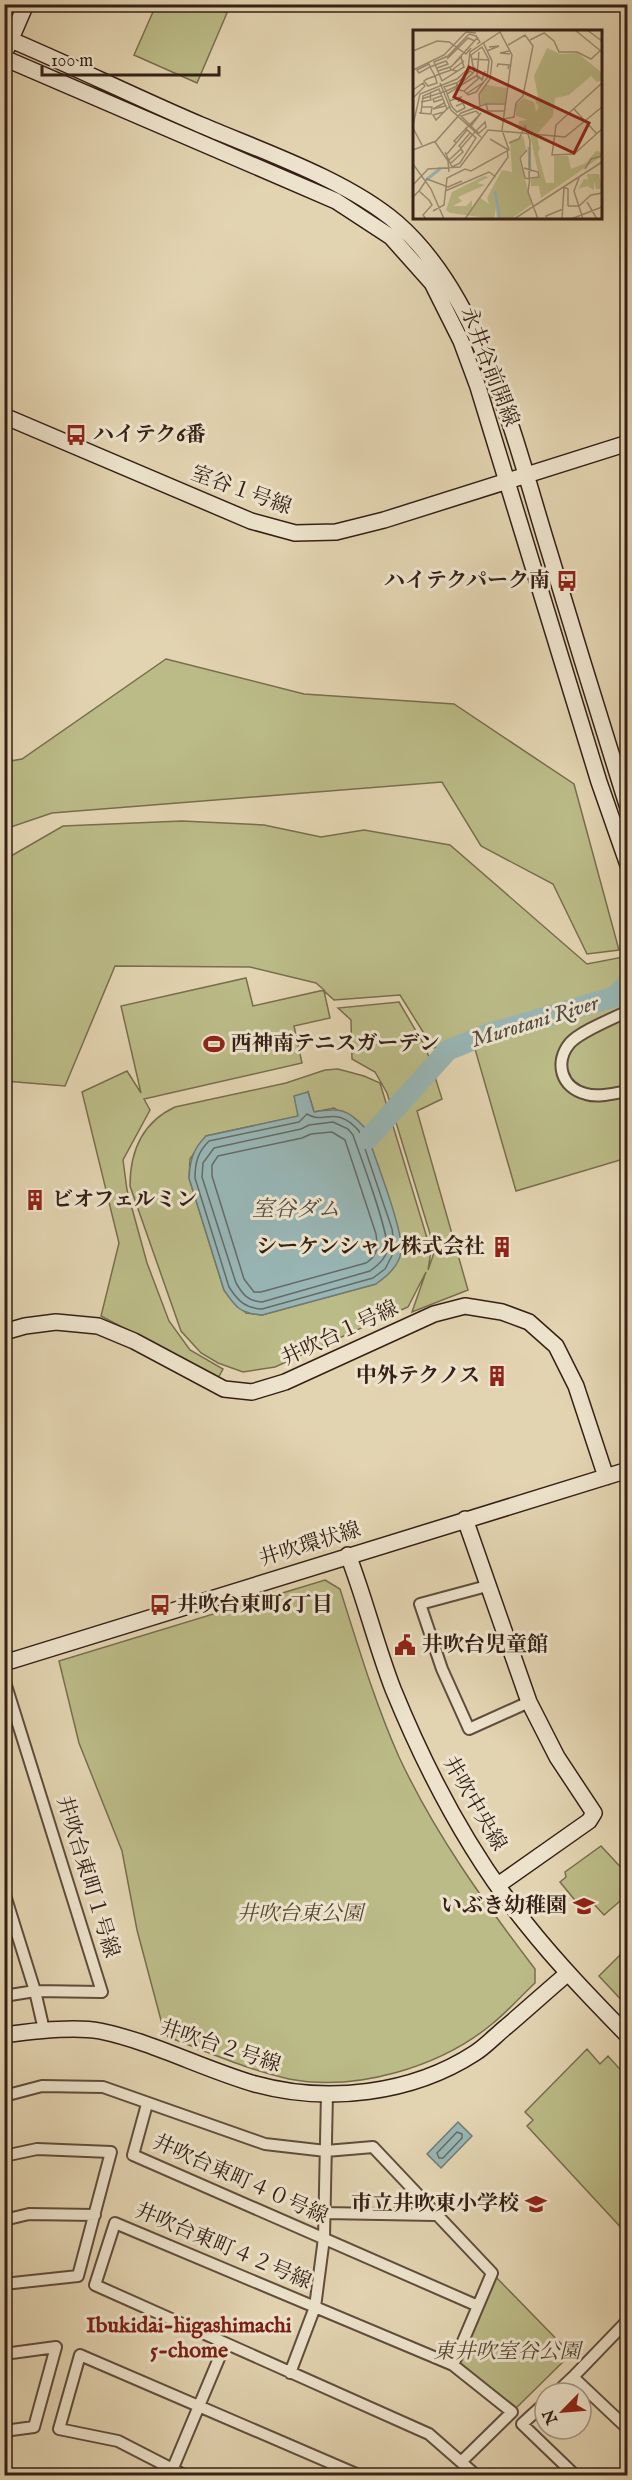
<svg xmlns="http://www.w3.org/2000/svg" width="632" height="2480" viewBox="0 0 632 2480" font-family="'IM FELL English','Noto Serif JP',serif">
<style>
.green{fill:#bbbb87;stroke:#786e4e;stroke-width:1.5;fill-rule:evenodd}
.water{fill:#98b6b5;stroke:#707a75;stroke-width:1.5}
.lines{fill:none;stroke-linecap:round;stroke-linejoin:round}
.shore{stroke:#666b66;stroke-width:1.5}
.river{stroke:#98b6b5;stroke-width:21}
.street-casing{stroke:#604d3d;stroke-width:14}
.secondary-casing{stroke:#352016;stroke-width:18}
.street{stroke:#ede3cc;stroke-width:10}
.secondary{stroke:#ede3cc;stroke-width:15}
.labels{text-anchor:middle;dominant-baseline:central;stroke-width:6;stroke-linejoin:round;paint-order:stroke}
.street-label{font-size:21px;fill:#352016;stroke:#ede3cc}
.poi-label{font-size:21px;font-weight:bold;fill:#352016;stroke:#ede3cc;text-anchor:start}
.park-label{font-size:21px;font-style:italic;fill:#564732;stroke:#ede3cc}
.water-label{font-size:22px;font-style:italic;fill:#534d46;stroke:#ede3cc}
.neighbourhood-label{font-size:22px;font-weight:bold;fill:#7a1f14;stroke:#ede3cc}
.inset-river{fill:none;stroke:#98b6b5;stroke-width:3}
.inset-road{fill:none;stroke:#9d8c73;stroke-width:1.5}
.view{fill:#8f2418;fill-opacity:0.15;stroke:#8f2418;stroke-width:3}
.inset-edge{fill:none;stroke:#352016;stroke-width:3}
</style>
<rect width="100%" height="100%" fill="#e3d4b1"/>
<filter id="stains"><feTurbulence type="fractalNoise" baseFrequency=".00333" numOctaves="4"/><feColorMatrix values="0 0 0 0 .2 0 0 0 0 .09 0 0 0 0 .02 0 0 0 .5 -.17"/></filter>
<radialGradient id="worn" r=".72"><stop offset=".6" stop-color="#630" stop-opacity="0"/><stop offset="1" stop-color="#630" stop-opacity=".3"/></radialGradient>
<path class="green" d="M156 5H208L227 13 197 83 134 55Z
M166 659 304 694 454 704 574 784 619 950 587 954 553 884 481 846 442 782 52 813 5 829V762L22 759Z
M182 821 264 825 321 837 364 830 450 845 587 964 623 957 628 970 627 1158 516 1191 473 1042 433 1048 400 995 334 1000 324 991 330 1018 294 1026 302 1063 144 1099 150 1110 123 1160 127 1190 147 1263 169 1321 190 1350 223 1369 217 1380 164 1349 101 1316 119 1243 82 1092 127 1071 141 1093 121 1006 246 978 253 1006 324 990 316 983 250 967 115 966 65 1086 5 1081 4 860 63 826Z
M399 1002 426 1048 442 1099 417 1111 468 1290 412 1312 426 1272 408 1307 275 1367 243 1372 218 1363 201 1353 181 1331 130 1186C130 1151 143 1122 175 1107L286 1083 325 1070 338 1069 364 1076 380 1083 431 1251 428 1270 435 1250 387 1093 375 1072 352 1059 351 1020 338 1008ZM308 1092 314 1112 334 1108 365 1128 398 1228 376 1284 262 1315 246 1313 224 1290 189 1178 190 1159 206 1136 299 1116Z
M325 1580 340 1589C358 1646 375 1703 399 1757 435 1834 484 1902 535 1969V1983C520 1997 507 2012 492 2024 440 2067 356 2092 289 2079 248 2070 208 2052 168 2037L162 2024 137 1930 122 1851 79 1743 59 1661Z
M601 1846 628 1875 627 1895 604 1915 592 1902 583 1910 560 1882 566 1877 565 1872Z
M627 1948V2006L599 1976Z
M587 2049 600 2064 608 2056 627 2077V2234L527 2126 533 2120 525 2112Z
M492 2273 571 2354 512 2412 453 2365Z"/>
<path class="water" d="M308 1092 314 1112C339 1108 347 1108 365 1128 372 1150 405 1233 401 1252 399 1266 387 1276 376 1284L262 1315C240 1313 236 1308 224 1290L189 1178C190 1160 193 1149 206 1136L298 1116 294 1096Z
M458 2122 472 2136 441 2168 427 2154Z"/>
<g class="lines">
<path class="shore" d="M307 1114C324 1125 335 1104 359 1131L392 1229 395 1250 385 1269 373 1278 262 1309C245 1308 238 1301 229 1287L195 1178C195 1162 198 1152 209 1141L299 1122Z
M333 1122 348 1129 353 1135C360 1156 390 1234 387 1250 386 1259 377 1266 370 1271L262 1302C248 1301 243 1295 236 1283L202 1177 203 1163 214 1148 301 1129 309 1125Z
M332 1132 345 1140 376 1234C378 1248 378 1255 366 1263L261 1292H254L244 1279 212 1176V1165L218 1156 302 1138 311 1134Z
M457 2132 462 2134V2138L443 2158H439L437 2153Z"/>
<path class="river" d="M368 1139 448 1050 488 1034 614 997 628 984"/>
<defs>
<path id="street" d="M628 1011C612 1019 581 1031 570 1043 554 1062 561 1088 586 1094 598 1098 615 1093 628 1091
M487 1586 420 1604 442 1669 469 1729 529 1702
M4 1679 102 1992 35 1991 4 1996
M4 1892 35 1991 44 2030
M4 2096 42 2086 103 2087 265 2144 326 2151 373 2147 492 2273 453 2365
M147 2104 133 2155 478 2306
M4 2156 37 2149 111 2152 78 2276 4 2284
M325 2213 435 2215
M4 2220 29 2214 95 2215
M628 2324 626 2322 573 2377 628 2429
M4 2354 56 2347 34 2427 4 2431
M290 2373 315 2307 324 2238 327 2093
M556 2393 573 2377
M545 2403 522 2424 576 2476
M462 2461 512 2412 453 2365 115 2223 95 2285 429 2434 477 2476
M170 2475 225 2344
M186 2476 118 2441 59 2429 80 2355 361 2476"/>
<path id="secondary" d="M4 37C71 65 135 97 201 125 262 151 347 180 397 223 483 298 516 445 549 551 575 637 601 722 628 808
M7 48 26 4
M4 58 336 201 391 237 432 283 461 341 478 387 599 782 628 865
M4 416 251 521 295 533 336 532 384 520 628 443
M4 1332 25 1326 56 1322 98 1326 134 1341 224 1389 252 1392 285 1382 434 1314 465 1306 502 1312 529 1322 556 1346 576 1386 606 1477
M465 1519 529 1702 557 1757 594 1813 589 1821 498 1885
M348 1555C365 1599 376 1645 393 1689 426 1770 471 1856 527 1925 558 1964 593 2000 628 2036
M4 1663 628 1470
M4 2035C32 2031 73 2026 100 2031 153 2042 203 2069 255 2084 327 2104 412 2094 475 2053 486 2046 496 2035 506 2027 527 2009 547 1991 568 1973"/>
</defs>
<use href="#street" class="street-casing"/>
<use href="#secondary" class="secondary-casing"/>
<use href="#street" class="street"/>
<use href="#secondary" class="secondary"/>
</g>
<defs>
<symbol id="bus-bare" viewBox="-9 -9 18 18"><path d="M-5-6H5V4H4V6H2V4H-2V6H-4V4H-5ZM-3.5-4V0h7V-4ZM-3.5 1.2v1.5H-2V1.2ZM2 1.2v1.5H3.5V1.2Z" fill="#8f2418" stroke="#ede3cc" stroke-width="2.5" paint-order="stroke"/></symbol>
<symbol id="stadium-bare" viewBox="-9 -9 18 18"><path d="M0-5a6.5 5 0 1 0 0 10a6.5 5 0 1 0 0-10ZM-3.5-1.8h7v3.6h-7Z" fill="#8f2418" stroke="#ede3cc" stroke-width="2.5" paint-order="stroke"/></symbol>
<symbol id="building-bare" viewBox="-9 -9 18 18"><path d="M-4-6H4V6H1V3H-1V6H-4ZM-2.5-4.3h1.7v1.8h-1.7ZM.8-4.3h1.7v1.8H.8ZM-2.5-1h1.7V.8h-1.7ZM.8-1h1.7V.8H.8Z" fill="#8f2418" stroke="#ede3cc" stroke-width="2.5" paint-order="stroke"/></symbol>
<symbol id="civic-bare" viewBox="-9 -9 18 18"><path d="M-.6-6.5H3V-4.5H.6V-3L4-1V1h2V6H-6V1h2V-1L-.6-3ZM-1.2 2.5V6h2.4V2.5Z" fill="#8f2418" stroke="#ede3cc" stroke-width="2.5" paint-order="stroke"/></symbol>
<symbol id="school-bare" viewBox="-9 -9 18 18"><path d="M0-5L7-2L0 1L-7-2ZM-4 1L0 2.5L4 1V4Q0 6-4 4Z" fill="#8f2418" stroke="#ede3cc" stroke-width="2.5" paint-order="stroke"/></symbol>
</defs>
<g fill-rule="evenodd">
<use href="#bus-bare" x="61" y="420" width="30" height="30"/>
<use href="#bus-bare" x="552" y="566" width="30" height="30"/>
<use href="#stadium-bare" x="199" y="1029" width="30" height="30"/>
<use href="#building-bare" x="20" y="1185" width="30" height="30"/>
<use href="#building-bare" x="487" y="1232" width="30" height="30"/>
<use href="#building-bare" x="482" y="1361" width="30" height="30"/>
<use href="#bus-bare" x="145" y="1590" width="30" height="30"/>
<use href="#civic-bare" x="390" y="1630" width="30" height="30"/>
<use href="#school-bare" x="569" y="1891" width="30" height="30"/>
<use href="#school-bare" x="521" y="2189" width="30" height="30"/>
</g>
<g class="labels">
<g class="street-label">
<text transform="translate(489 367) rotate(69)">永井谷前開線</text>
<text transform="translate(241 491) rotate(20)">室谷１号線</text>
<text transform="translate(340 1334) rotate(-25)">井吹台１号線</text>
<text transform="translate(310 1545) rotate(-17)">井吹環状線</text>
<text transform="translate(474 1804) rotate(60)">井吹中央線</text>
<text transform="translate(87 1877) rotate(73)">井吹台東町１号線</text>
<text transform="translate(220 2047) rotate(18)">井吹台２号線</text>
<text transform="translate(240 2180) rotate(24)">井吹台東町４０号線</text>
<text transform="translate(223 2247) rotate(23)">井吹台東町４２号線</text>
</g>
<g class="poi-label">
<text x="93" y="435">ハイテク6番</text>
<text x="550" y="581" text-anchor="end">ハイテクパーク南</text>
<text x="231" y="1044">西神南テニスガーデン</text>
<text x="52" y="1200">ビオフェルミン</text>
<text x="485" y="1247" text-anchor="end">シーケンシャル株式会社</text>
<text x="480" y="1376" text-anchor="end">中外テクノス</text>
<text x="177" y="1605">井吹台東町6丁目</text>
<text x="422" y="1645">井吹台児童館</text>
<text x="567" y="1906" text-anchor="end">いぶき幼稚園</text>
<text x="519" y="2204" text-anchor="end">市立井吹東小学校</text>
</g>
<g class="park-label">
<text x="300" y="1914">井吹台東公園</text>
<text x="507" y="2352">東井吹室谷公園</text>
</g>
<g class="water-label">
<text transform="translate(535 1022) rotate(-17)">Murotani River</text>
<text x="296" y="1210">室谷ダム</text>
</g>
<g class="neighbourhood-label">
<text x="189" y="2326">Ibukidai-higashimachi<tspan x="189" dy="25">5-chome</tspan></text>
</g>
</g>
<g transform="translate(413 30)">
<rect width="189" height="189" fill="#e3d4b1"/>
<path d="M134 18 147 24 165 23 189 43V50L184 52 178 46 156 65 142 68 140 86 125 103 105 100 106 91 115 90 103 86V75L110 68 121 72 123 82 126 77 122 71 125 66 121 46ZM73 55 94 58 92 73 68 74 67 62ZM117 104 124 105 126 117 138 116 127 117 125 123 133 153H141V126H155L158 139 173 133 183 121 189 122V126L128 168 126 156H118V149L126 147ZM110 106 113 119 106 128 119 174 98 189H84L83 178 81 189 37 183 33 180 39 162 71 146 76 147 64 153 72 155 45 167 49 171 40 176H53L59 170V177L66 167 76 174 74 168 89 140 99 142 97 111ZM189 143V159H183L181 151V160L174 156 165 159 171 149 175 150 174 144H186L188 154Z" fill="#bbbb87"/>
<path class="inset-river" d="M116 117 117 142M13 150 28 138M82 161 87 189"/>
<path class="inset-road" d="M162 0 189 22M174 0 189 11M117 10 131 3 141 11 146 22H164L178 29 188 20M0 21 24 11 36 12 53 24 58 18M74 21 86 16 76 17M96 21 87 23 97 24M66 22 64 45 69 50 72 41M49 26 38 37 65 7M48 27 51 37 29 51 21 32 35 26 56 4 63 6 67 12 64 14M34 29 55 8 62 11M58 29 76 30M16 34 17 37 6 43 4 40ZM84 37 85 34 96 35 95 39M24 38 35 34 33 31 17 37 22 46 24 53 15 56 11 51 14 49 22 46 24 45 38 40 37 37 25 41M0 40 31 25 53 2 63 3M44 41 39 40 51 31M57 41 60 43 45 56 44 53ZM27 53 38 80 68 107M189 53 143 95 139 125 161 124 189 99M0 60 10 53 12 56 0 68M51 61 55 65 63 62 74 48 76 30 69 17 58 25 61 42 62 37M17 62 18 66 33 61 44 56 43 53 31 57 33 61 36 69 38 75 40 78 44 82 52 78 50 73 43 76M34 64 63 46 66 48 51 61 46 60M53 64 71 52M28 66 20 69 21 72 30 69M36 71 48 67 45 72M8 72 18 70 17 66 9 69M31 73 20 79 32 76M73 74 75 81H91M67 76 66 64 77 49 79 31 70 12M161 79 184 104M31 82 20 85 23 90 36 77M6 83 18 84 19 77H8M8 83 10 66 26 59 34 79M91 89 101 87 103 73 110 66 120 16 112 5 95 15M0 95 7 64 44 49 55 39 57 22 87 2 99 25 89 100M0 98 9 115M57 103 46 116 48 118 61 103 72 92 73 97 66 103 63 101 48 86 63 81 66 84M22 112 35 131 36 142M44 113 41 111 68 83 58 96M96 113 106 109 112 96 117 110 116 149 112 148 107 128 114 120M0 120 23 111 48 83 73 74H93M32 122 39 137 47 133 63 108 52 98M34 124 54 100M35 131 48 119 50 122 38 133M0 134 18 159 31 189M111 138 125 142 126 147 118 148M172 139 178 129 189 126M117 147 115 162 125 189M166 148 161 161 170 189M0 155 15 139 47 137 75 100 152 107 189 77M151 157 155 159V176M6 161 14 149 35 157 49 151M32 161 76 142 83 147M0 167 6 161 16 170 19 175 10 185 13 189M174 172 184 189M155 176H166L178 165 189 163M20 181 31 175 34 148 52 139 58 141 96 120 89 100M52 189 95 127 94 119 77 109M101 189 189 132M134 189 133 186 150 179M149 189 151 157M158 189 189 177"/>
<path class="view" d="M56 37 176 93 161 123 41 67Z"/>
<rect width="189" height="189" class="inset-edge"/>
</g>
<rect width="632" height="2480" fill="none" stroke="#e3d4b1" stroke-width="24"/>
<rect x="6" y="6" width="620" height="2468" fill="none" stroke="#352016" stroke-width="3"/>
<rect x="12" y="12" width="608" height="2456" fill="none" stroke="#352016" stroke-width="1.5"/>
<g transform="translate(563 2411) rotate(245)"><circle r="28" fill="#ede3cc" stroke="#a39583" stroke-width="1.5"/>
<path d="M0-4.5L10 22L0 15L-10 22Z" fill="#8f2418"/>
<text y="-9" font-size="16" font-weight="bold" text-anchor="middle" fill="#352016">N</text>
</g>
<path d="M42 66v9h177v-9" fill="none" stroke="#352016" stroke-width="3"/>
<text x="51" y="66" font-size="18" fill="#352016" stroke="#ede3cc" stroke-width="4.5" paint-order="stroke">100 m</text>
<rect width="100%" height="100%" filter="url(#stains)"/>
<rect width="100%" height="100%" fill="url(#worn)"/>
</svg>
